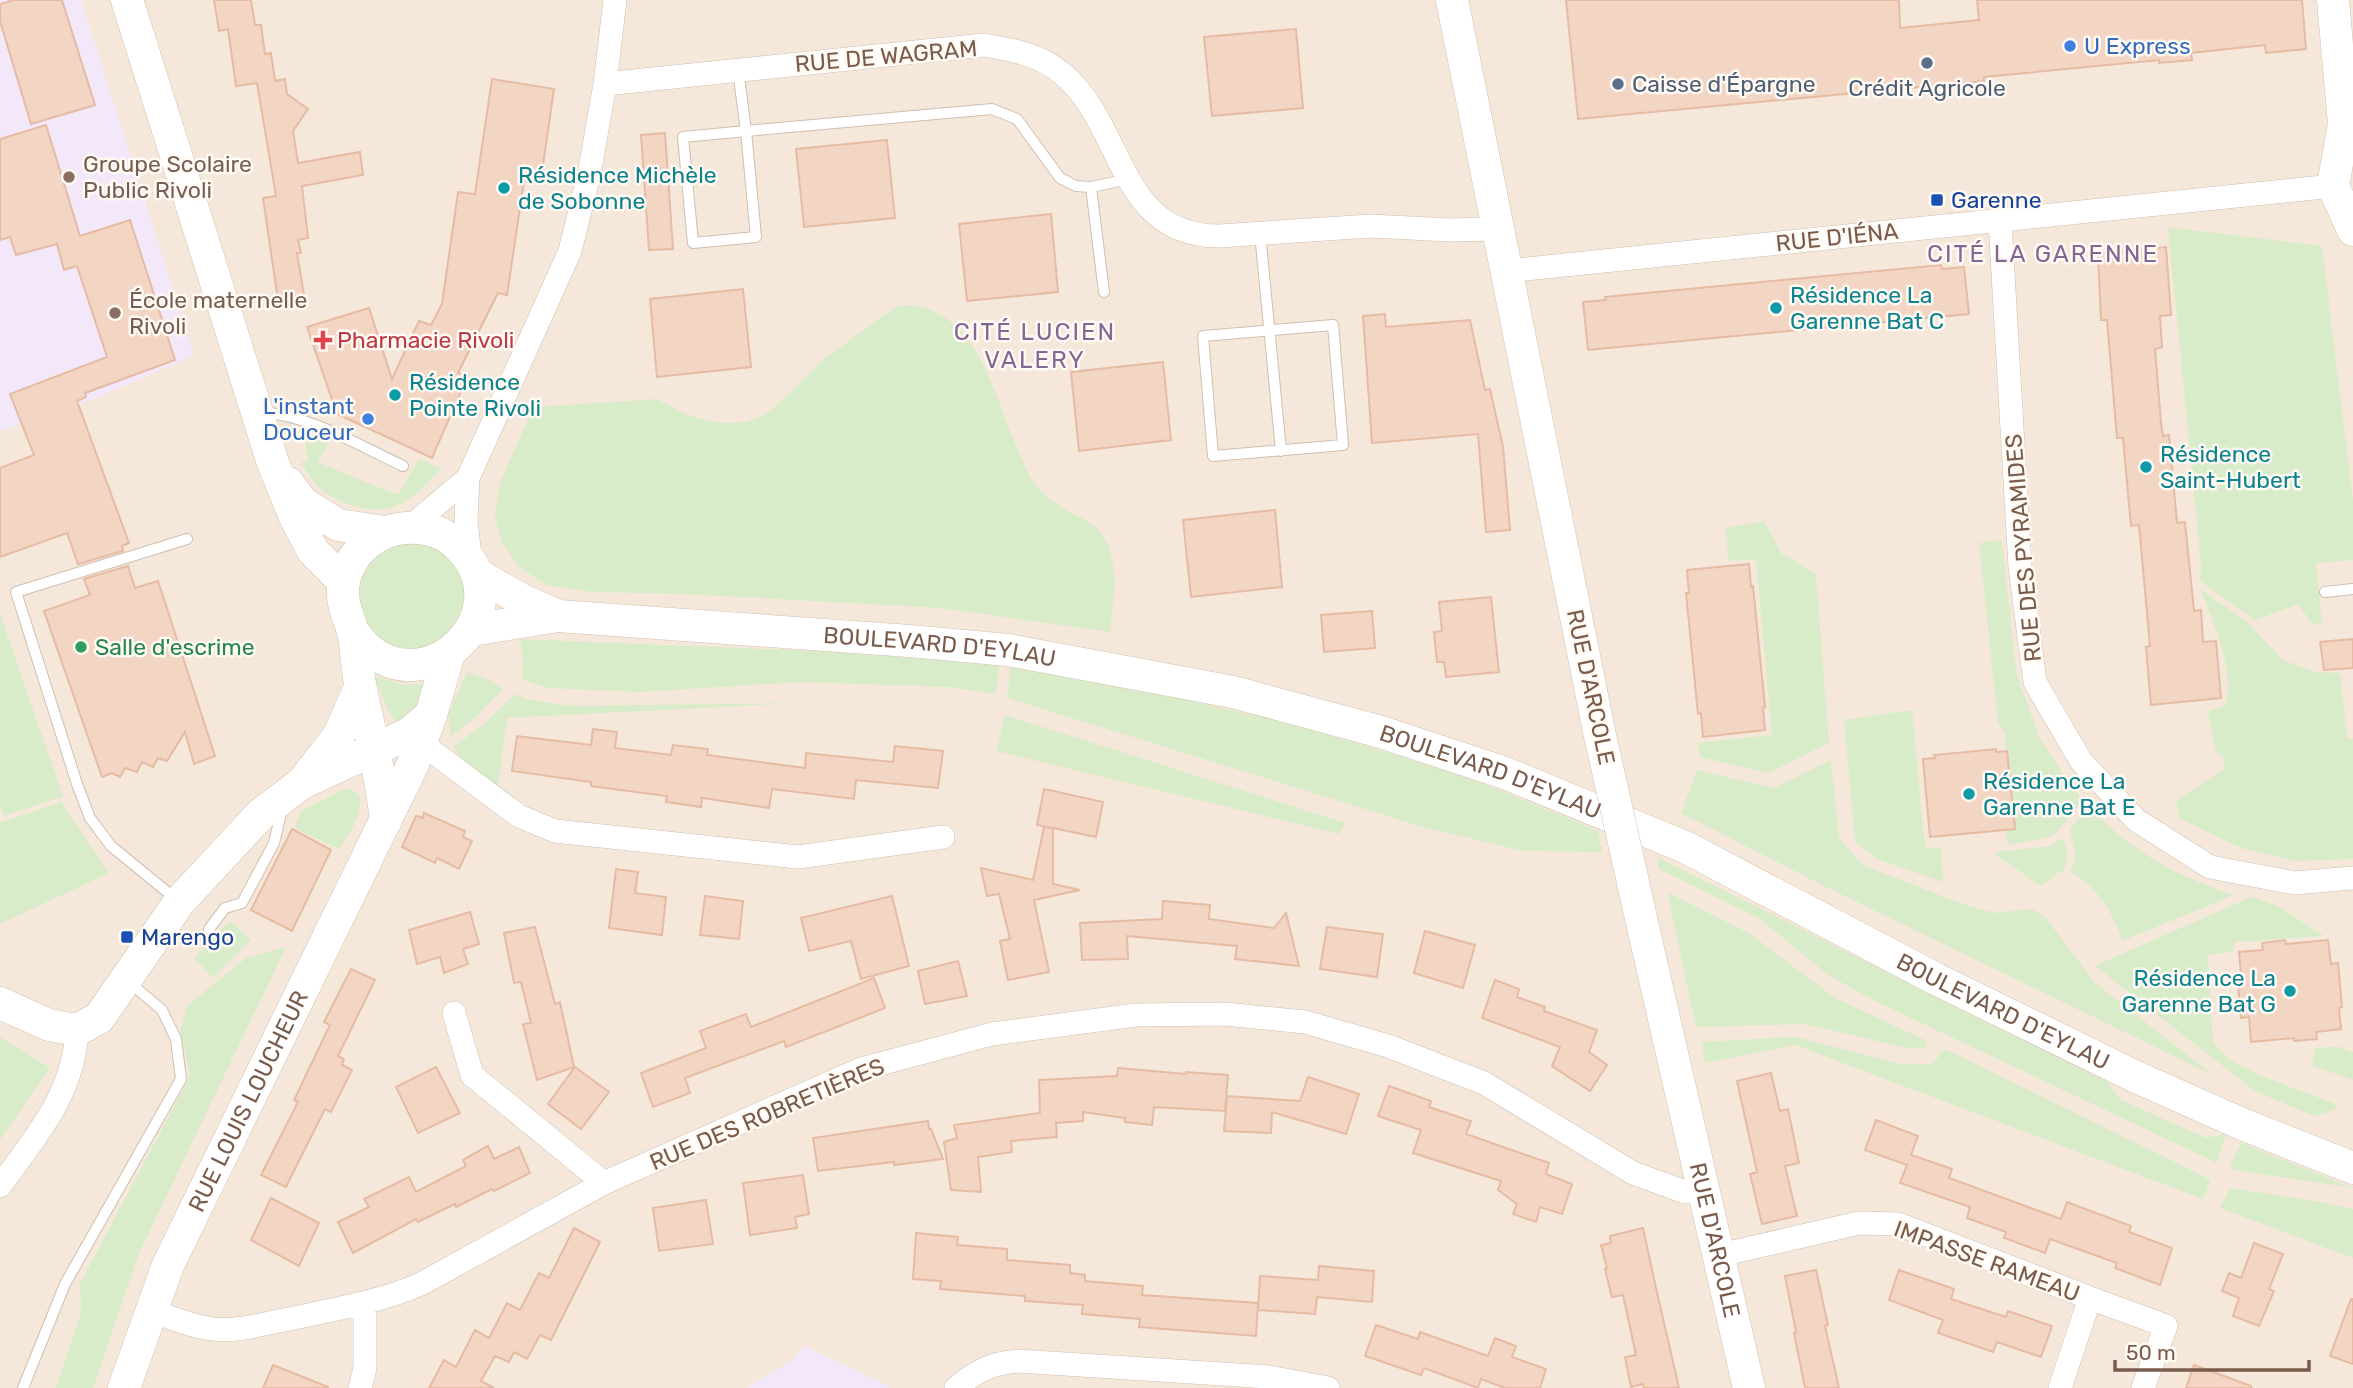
<svg xmlns="http://www.w3.org/2000/svg" width="2353" height="1388" viewBox="0 0 2353 1388" font-family="Rubik,sans-serif">
<style>
.residential{fill:#f5e8da}
.education{fill:#f3e8fa}
.green{fill:#d8ecc9}
.building{fill:#f3d5c3;stroke:#e6bba3;stroke-width:2}
.lines{fill:none;stroke-linecap:round;stroke-linejoin:round}
.lane-casing{stroke:#d1beb0;stroke-width:12}
.street-casing{stroke:#d1beb0;stroke-width:24}
.secondary-casing{stroke:#d6c0b0;stroke-width:33}
.lane{stroke:#fff;stroke-width:10}
.street{stroke:#fff;stroke-width:23}
.secondary{stroke:#fff;stroke-width:32}
.secondary-bridge-casing{stroke:#d6c0b0;stroke-width:33;stroke-linecap:butt}
.secondary-bridge{stroke:#fff;stroke-width:32}
.shop-dot{fill:#3f7fe0;stroke:#fffaf3;stroke-width:2.5}
.service-dot{fill:#5c6f8a;stroke:#fffaf3;stroke-width:2.5}
.education-dot{fill:#8d6e63;stroke:#fffaf3;stroke-width:2.5}
.culture-dot{fill:#0f9aa8;stroke:#fffaf3;stroke-width:2.5}
.transit-dot{fill:#1a4fb4;stroke:#fffaf3;stroke-width:2.5}
.health-dot{fill:#e0444e;stroke:#fffaf3;stroke-width:2.5}
.leisure-dot{fill:#2e9e5b;stroke:#fffaf3;stroke-width:2.5}
.labels{text-anchor:middle;dominant-baseline:central;stroke-width:5;stroke-linejoin:round;paint-order:stroke}
.shop-label{font-size:23px;fill:#366cbe;stroke:#fffaf3;text-anchor:start}
.street-label{font-size:23px;fill:#7a5c4d;stroke:#fffaf3}
.service-label{font-size:23px;fill:#4e5e75;stroke:#fffaf3;text-anchor:start}
.education-label{font-size:23px;fill:#785e54;stroke:#fffaf3;text-anchor:start}
.culture-label{font-size:23px;fill:#0d838f;stroke:#fffaf3;text-anchor:start}
.transit-label{font-size:23px;fill:#164399;stroke:#fffaf3;text-anchor:start}
.health-label{font-size:23px;fill:#be3a42;stroke:#fffaf3;text-anchor:start}
.leisure-label{font-size:23px;fill:#27864d;stroke:#fffaf3;text-anchor:start}
.neighbourhood-label{font-size:24px;letter-spacing:2px;fill:#846695;stroke:#fffaf3}
</style>
<rect width="100%" height="100%" fill="#fdf6ec"/>
<path class="residential" d="M0 0H2353V1388H0Z"/>
<path class="education" d="M0 0H81L194 355 97 398 0 431Z
M804 1346 889 1386 890 1388H746L790 1362Z"/>
<path class="green" d="M2168 227 2322 246 2353 501V560L2316 563 2322 624 2313 625 2298 604 2255 620 2200 581 2201 564Z
M909 305C981 312 994 400 1020 454 1024 463 1028 475 1034 483 1040 491 1050 499 1058 505 1076 518 1098 521 1107 543 1119 572 1113 602 1110 632L941 608 684 594 593 592 546 585 519 567 502 542 495 517 500 482 534 407 657 399 687 415 718 423 746 422 764 415 782 401 824 359 886 314 899 306Z
M305 437 329 443 317 462 398 495 419 459 441 469C427 484 409 504 388 508 363 513 329 501 313 481 308 476 305 468 301 462L308 461Z
M1764 521 1781 553 1816 574 1829 743 1768 773 1700 757 1697 743 1772 735 1756 559 1728 561 1726 528Z
M2002 540 2016 671 2038 735 2068 782 2083 800 2057 832 2049 837 2008 845 2005 829H2015L2005 733 1998 723 1979 543Z
M396 542 426 543 456 557 470 585 454 640 399 654 364 625 358 601 362 579 370 558Z
M2201 590 2246 621 2283 660 2314 672 2340 673 2347 738H2353V859L2297 861 2241 848 2179 818 2176 801 2223 770 2225 760 2215 750 2208 712 2225 705C2236 672 2213 622 2201 590Z
M0 614 63 796 4 816 0 803Z
M520 639 840 652 1000 665 995 694 948 687 801 682 640 692 548 688 522 679 523 661Z
M1011 665 1136 688 1308 728 1470 778 1598 831 1602 852 1523 851 1423 827 1007 698Z
M467 672 490 680 503 689 475 718 450 737 449 712Z
M374 676 403 685 427 684 417 710 399 726 389 712Z
M515 694 526 699 571 706 796 703 507 718 498 786 464 764 453 747 484 724Z
M1912 710 1925 848 1941 847 1943 882 1879 860 1855 842 1844 720Z
M1005 715 1345 823 1339 834 996 751Z
M1831 760 1839 838 1863 865 1962 904 1995 913 2032 909 2045 917 2095 983 2213 1075 1822 885 1681 813 1697 770 1774 788Z
M344 789 352 790 360 796C361 818 350 832 339 849L295 828 301 811Z
M61 802 109 873 0 924V823Z
M2091 810C2137 854 2174 875 2234 895L2122 941C2113 912 2098 888 2071 872L2075 857 2070 829 2084 811Z
M2059 840H2064L2068 852 2064 871 2057 873 2045 884 2039 885 1996 855 1997 852 2049 846Z
M1657 857 2106 1081 2121 1100 2206 1138 2226 1134 2217 1163 1875 1001 1828 975 1760 919 1659 869Z
M1667 892 1749 933 1835 998 1927 1041 1926 1047 1911 1049 1805 1024 1696 1027Z
M2251 897 2278 906 2324 936 2235 942 2233 952 2208 955 2213 1043 2230 1060 2264 1077 2338 1105 2335 1110 2314 1116 2255 1091 2095 966Z
M230 921 251 940 213 978 194 958Z
M286 947 140 1251 93 1388H56L81 1313 80 1284 190 1076 180 1030 188 1005 246 958Z
M0 1037 50 1068 0 1140Z
M1796 1037 1900 1064H1932L1945 1049 2211 1180 2203 1199 1795 1045 1705 1063 1702 1042Z
M2336 1046 2353 1052V1080L2313 1066 2314 1049Z
M2241 1143 2353 1188 2234 1170 2230 1166Z
M2230 1188 2320 1202 2353 1209V1258L2220 1208Z"/>
<path class="building" d="M14 0H62L95 105 31 124 0 21V4Z
M214 0H251L255 25H261L265 54 271 53 275 81 285 79 287 94 308 109 293 131 298 163 360 152 363 175 302 186 308 238 298 240 301 253H297L304 295 278 300 263 198 276 196 257 83 236 86 228 29 219 31Z
M1566 0H1899L1900 28 1979 20 1977 0H2302L2306 49 2266 53 2265 45 2191 53 2192 60 2159 63V60L1984 77V81L1578 119Z
M1296 29 1303 108 1212 116 1204 37Z
M492 79 554 89 542 172 540 184 524 181 507 295 498 293 458 373 468 376 432 458 337 414 307 327 369 308 392 379 419 321 431 325 442 304 458 192 475 194Z
M46 125 80 236 130 220 175 360 85 393 86 397 77 401 129 543 122 546 123 551 78 564 67 533 0 557V468L34 455 10 394 107 357 77 266 64 270 57 244 16 255 10 237 0 240V139Z
M665 133 673 249 649 250 641 135Z
M887 140 895 218 804 227 796 149Z
M1051 214 1058 292 967 301 959 224Z
M2166 247 2171 315 2160 316 2162 347 2155 349 2161 423 2163 436 2169 435 2177 523 2185 522 2194 611 2201 610 2203 642 2216 641 2221 698 2151 705 2146 647 2150 646 2139 525 2131 526 2123 438H2117L2107 320H2101L2098 254Z
M1941 265 1942 269 1964 267 1969 314 1588 350 1583 302 1606 300 1605 297Z
M743 289 751 367 657 377 650 299Z
M1385 314 1386 327 1470 320 1485 390 1490 389 1503 447 1510 530 1486 532 1478 434 1372 443 1363 316Z
M1163 362 1171 440 1079 451 1071 372Z
M1275 510 1282 587 1191 597 1183 520Z
M1749 564 1751 587 1753 586 1765 707 1763 708 1765 730 1703 737 1701 713 1698 714 1686 593H1689L1687 570Z
M128 566 135 588 158 581 215 756 194 764 185 732 167 761 158 758 153 767 142 762 137 772 125 768 120 777 112 773 102 777 44 611 90 595 84 579Z
M1491 597 1499 672 1446 677 1444 662H1437L1434 632 1442 631 1439 602Z
M1372 611 1375 648 1324 652 1321 615Z
M2353 639V668L2324 670 2320 642Z
M593 729 617 732 615 748 671 755 673 745 708 749 707 755 805 768 806 753 893 762 895 746 943 751 938 788 856 780 854 799 772 789 769 808 702 798 701 807 666 802 667 796 591 786V782L512 771 517 736 591 745Z
M1996 749V752L2007 751 2015 829 1930 837 1923 759 1935 758 1934 755Z
M1044 789 1103 802 1096 837 1053 828V884L1080 890 1034 900 1049 972 1008 980 1000 941 1010 939 999 894 987 896 981 868 1033 880 1044 827 1052 828 1037 825Z
M424 813 465 831 463 837 472 841 459 869 437 858 435 863 402 847 416 816 423 818Z
M292 829 331 850 292 931 251 910Z
M616 869 638 872 635 893 666 897 662 935 609 928Z
M705 896 743 901 739 939 700 935Z
M892 896 909 966 861 979 851 941 809 951 801 918Z
M1163 901 1210 905 1209 919 1274 928 1286 913 1299 966 1235 959 1237 946 1127 936 1128 959 1082 960 1080 923 1162 919Z
M470 912 479 944 463 949 468 964 444 973 440 957 417 964 409 930Z
M535 927 555 1004 560 1002 574 1067 537 1080 523 1024 531 1023 521 982 514 983 504 933Z
M1327 927 1383 934 1377 977 1320 969Z
M1425 931 1475 945 1463 988 1414 973Z
M2285 940 2286 944 2328 940 2331 964 2338 963 2342 1007 2339 1008 2341 1029 2316 1032 2317 1039 2294 1041V1038L2251 1042 2249 1017 2241 1018 2237 974H2241L2239 952 2263 950 2262 943Z
M958 961 967 996 925 1004 918 971Z
M351 969 375 980 338 1056 344 1059 342 1065 352 1070 331 1112 325 1109 286 1187 261 1175 298 1102 294 1100 330 1025 324 1022Z
M874 978 885 1008 786 1047 784 1041 685 1078 690 1093 653 1107 641 1073 706 1048 700 1031 746 1014 751 1027Z
M1495 980 1519 989 1517 997 1545 1007 1544 1011 1597 1030 1589 1052 1607 1065 1590 1091 1552 1066 1560 1047 1482 1018Z
M436 1067 460 1113 418 1133 396 1087Z
M575 1067 609 1092 581 1129 548 1104Z
M1118 1068 1186 1074V1072L1228 1075 1225 1111 1154 1107 1152 1125 1125 1122V1118L1083 1112V1121L1056 1123 1057 1137 1011 1141 1012 1152 978 1157 981 1192 951 1190 944 1142 957 1138 954 1125 1040 1113 1039 1080 1117 1076Z
M1771 1073 1780 1111 1788 1109 1799 1163 1785 1166 1797 1216 1762 1224 1750 1174 1757 1172 1737 1081Z
M1308 1077 1359 1094 1346 1134 1272 1112 1271 1133 1224 1131 1227 1096 1300 1101Z
M1389 1086 1431 1101 1429 1107 1471 1121 1466 1134 1549 1163 1546 1174 1572 1184 1562 1214 1540 1207 1536 1222 1513 1214 1517 1204 1498 1190 1501 1181 1413 1153 1421 1130 1378 1116Z
M1876 1120 1918 1136 1911 1155 1952 1169 1949 1178 2061 1219 2067 1202 2131 1226 2129 1232 2172 1248 2160 1285 2115 1268 2117 1263 2050 1239 2045 1253 2004 1238 2006 1232 1967 1218 1970 1207 1900 1183 1907 1165 1865 1150Z
M928 1121 929 1129H931L943 1159 894 1165V1162L818 1171 813 1138Z
M488 1146 494 1159 519 1147 530 1173 494 1191 492 1189 456 1207 455 1204 418 1222 416 1219 353 1253 338 1222 369 1207 364 1199 409 1177 416 1192 466 1166 463 1160Z
M803 1175 809 1214 795 1217 797 1228 750 1235 743 1183Z
M271 1198 319 1223 299 1266 251 1240Z
M706 1200 713 1244 659 1251 653 1208Z
M574 1228 600 1242 551 1340 540 1335 527 1359 514 1352 509 1362 495 1356 481 1381 494 1388H429L444 1360 456 1367 475 1330 489 1338 507 1303 520 1310 539 1273 549 1278Z
M1643 1228 1656 1288 1679 1388H1644L1643 1384 1631 1387 1625 1357 1636 1355 1623 1295 1612 1297 1605 1269 1607 1268 1601 1245 1611 1243 1610 1236Z
M916 1233 958 1237 957 1245 1007 1249V1260L1070 1265V1273L1085 1275V1281L1143 1286 1142 1295 1258 1303 1256 1336 1139 1327 1140 1319 1082 1314 1083 1305 1025 1301V1296L940 1289 941 1281 913 1279Z
M2254 1243 2283 1254 2269 1289 2274 1291 2259 1326 2233 1316 2239 1298 2222 1291 2229 1273 2241 1278Z
M1319 1266 1374 1271 1372 1302 1317 1297 1315 1314 1258 1310 1260 1276 1318 1280Z
M1816 1270 1828 1325 1825 1326 1839 1388H1805L1794 1333 1796 1332 1785 1276Z
M1899 1270 1954 1289 1951 1299 2006 1317 2008 1311 2052 1326 2041 1357 1997 1342 1993 1352 1938 1333 1943 1320 1889 1300Z
M2351 1299H2353V1364L2330 1356Z
M1376 1325 1418 1339 1420 1332 1488 1356 1495 1338 1516 1346 1512 1357 1546 1369 1540 1388H1505L1481 1379 1478 1388 1424 1368 1421 1375 1365 1356Z
M273 1365 328 1387V1388H263Z
M2194 1365 2251 1386V1388H2186Z"/>
<g class="lines">
<defs>
<path id="lane" d="M738 70 746 131 992 109 1017 119 1060 178 1076 186 1091 187 1129 179
M746 131 756 237 693 243 683 137Z
M1091 187 1104 292
M1260 233 1281 451
M1333 325 1343 445 1213 456 1203 336Z
M261 412C312 416 358 445 403 466
M2325 592 2353 589
M177 900 111 846 90 818 77 784 16 592 187 539
M209 929 225 908 242 903 274 843 282 809
M23 1388 65 1284 181 1079 176 1039 162 1010 129 982"/>
<path id="street" d="M605 84 984 45C1013 50 1040 54 1064 75 1125 128 1118 236 1219 236L1371 226 1449 230 1498 229
M2000 221 2020 567 2035 682 2081 761 2136 820 2210 867 2295 883 2353 878
M1507 271 2333 186
M410 527 468 478
M470 558 466 520 468 478 570 251 589 175 605 84 615 0
M421 743 519 816 555 831 798 857 943 837
M454 1013 472 1075 604 1183
M0 1186C36 1136 74 1094 77 1030
M1720 1255 1859 1223 1898 1224 2090 1298
M152 1311C172 1318 193 1327 214 1329 237 1332 262 1324 284 1320 330 1310 377 1303 421 1284L604 1183 861 1069 992 1034 1136 1015 1225 1014 1305 1022 1388 1046 1484 1083 1633 1173 1685 1192 1704 1191
M360 1388 365 1368V1303
M956 1388C976 1371 992 1363 1018 1361L1269 1377 1328 1388
M2060 1388 2090 1298 2166 1326 2143 1388"/>
<g id="secondary">
<path d="M127 0 273 463 295 517 313 551 344 582"/>
<path d="M1452 0 1599 731"/>
<path d="M2333 0 2344 124 2333 186 2353 230"/>
<path d="M288 483 303 503 338 525 385 532"/>
<path d="M478 575 524 601 558 616"/>
<path id="s1" d="M471 630 558 616 910 641 1008 650 1233 692 1381 732 1505 773 1685 847 1936 979 2134 1076 2242 1124 2353 1168"/>
<path d="M354 633C358 638 363 645 368 649 431 702 520 612 461 549 451 538 439 531 425 529 400 525 380 531 362 548 351 559 343 576 343 591 342 608 351 620 354 637 357 654 357 672 361 689 370 733 381 775 386 820"/>
<path d="M306 778 339 735 360 687"/>
<path id="s2" d="M1646 940 1749 1388"/>
<path d="M0 1003 49 1025 77 1030 99 1018 180 901 261 814 302 783 408 734 431 715"/>
<path id="s3" d="M124 1388 168 1265 413 764 431 715 449 653"/>
</g>
</defs>
<use href="#lane" class="lane-casing"/>
<use href="#street" class="street-casing"/>
<use href="#secondary" class="secondary-casing"/>
<use href="#lane" class="lane"/>
<use href="#street" class="street"/>
<use href="#secondary" class="secondary"/>
<defs>
<path id="secondary-bridge" d="M1599 731 1646 940"/>
</defs>
<use href="#secondary-bridge" class="secondary-bridge-casing"/>
<use href="#secondary-bridge" class="secondary-bridge"/>
</g>
<g class="shop-dot">
<circle cx="2070" cy="46" r="7"/>
<circle cx="368" cy="419" r="7"/>
</g>
<g class="service-dot">
<circle cx="1927" cy="63" r="7"/>
<circle cx="1618" cy="84" r="7"/>
</g>
<g class="education-dot">
<circle cx="69" cy="177" r="7"/>
<circle cx="115" cy="313" r="7"/>
</g>
<g class="culture-dot">
<circle cx="504" cy="188" r="7"/>
<circle cx="1776" cy="308" r="7"/>
<circle cx="395" cy="395" r="7"/>
<circle cx="2146" cy="467" r="7"/>
<circle cx="1969" cy="794" r="7"/>
<circle cx="2290" cy="991" r="7"/>
</g>
<g class="transit-dot">
<rect x="1930" y="193" width="14" height="14" rx="3.5"/>
<rect x="120" y="930" width="14" height="14" rx="3.5"/>
</g>
<path class="health-dot" d="M319.5 329.5h7v7h7v7h-7v7h-7v-7h-7v-7h7z"/>
<circle class="leisure-dot" cx="81" cy="647" r="7"/>
<g class="labels">
<g class="shop-label">
<text x="2084" y="46">U Express</text>
<text x="354" y="406" text-anchor="end">L'instant<tspan x="354" dy="26">Douceur</tspan></text>
</g>
<g class="street-label">
<text transform="translate(886 56) rotate(-5)">RUE DE WAGRAM</text>
<text transform="translate(1837 237) rotate(-6)">RUE D'IÉNA</text>
<text transform="translate(2023 548) rotate(-95)">RUE DES PYRAMIDES</text>
<text stroke="none"><textPath href="#s1" startOffset="471">BOULEVARD D'EYLAU</textPath></text>
<text transform="translate(1591 687) rotate(78)">RUE D'ARCOLE</text>
<text stroke="none"><textPath href="#s1" startOffset="1038">BOULEVARD D'EYLAU</textPath></text>
<text stroke="none"><textPath href="#s1" startOffset="1605">BOULEVARD D'EYLAU</textPath></text>
<text stroke="none"><textPath href="#s3" startOffset="313">RUE LOUIS LOUCHEUR</textPath></text>
<text transform="translate(767 1114) rotate(-23)">RUE DES ROBRETIÈRES</text>
<text stroke="none"><textPath href="#s2" startOffset="308">RUE D'ARCOLE</textPath></text>
<text transform="translate(1987 1261) rotate(20)">IMPASSE RAMEAU</text>
</g>
<g class="service-label">
<text x="1632" y="84">Caisse d'Épargne</text>
<text x="1927" y="88" text-anchor="middle">Crédit Agricole</text>
</g>
<g class="education-label">
<text x="83" y="164">Groupe Scolaire<tspan x="83" dy="26">Public Rivoli</tspan></text>
<text x="129" y="300">École maternelle<tspan x="129" dy="26">Rivoli</tspan></text>
</g>
<g class="culture-label">
<text x="518" y="175">Résidence Michèle<tspan x="518" dy="26">de Sobonne</tspan></text>
<text x="1790" y="295">Résidence La<tspan x="1790" dy="26">Garenne Bat C</tspan></text>
<text x="409" y="382">Résidence<tspan x="409" dy="26">Pointe Rivoli</tspan></text>
<text x="2160" y="454">Résidence<tspan x="2160" dy="26">Saint-Hubert</tspan></text>
<text x="1983" y="781">Résidence La<tspan x="1983" dy="26">Garenne Bat E</tspan></text>
<text x="2276" y="978" text-anchor="end">Résidence La<tspan x="2276" dy="26">Garenne Bat G</tspan></text>
</g>
<g class="transit-label">
<text x="1951" y="200">Garenne</text>
<text x="141" y="937">Marengo</text>
</g>
<g class="health-label">
<text x="337" y="340">Pharmacie Rivoli</text>
</g>
<g class="leisure-label">
<text x="95" y="647">Salle d'escrime</text>
</g>
<g class="neighbourhood-label">
<text x="2043" y="254">CITÉ LA GARENNE</text>
<text x="1035" y="332">CITÉ LUCIEN<tspan x="1035" dy="28">VALERY</tspan></text>
</g>
</g>
<path d="M2115 1360v10h194v-10" fill="none" stroke="#7a5c4d" stroke-width="3.5"/>
<text x="2126" y="1360" font-size="21" fill="#7a5c4d" stroke="#fffaf3" stroke-width="5" paint-order="stroke">50 m</text>
</svg>
